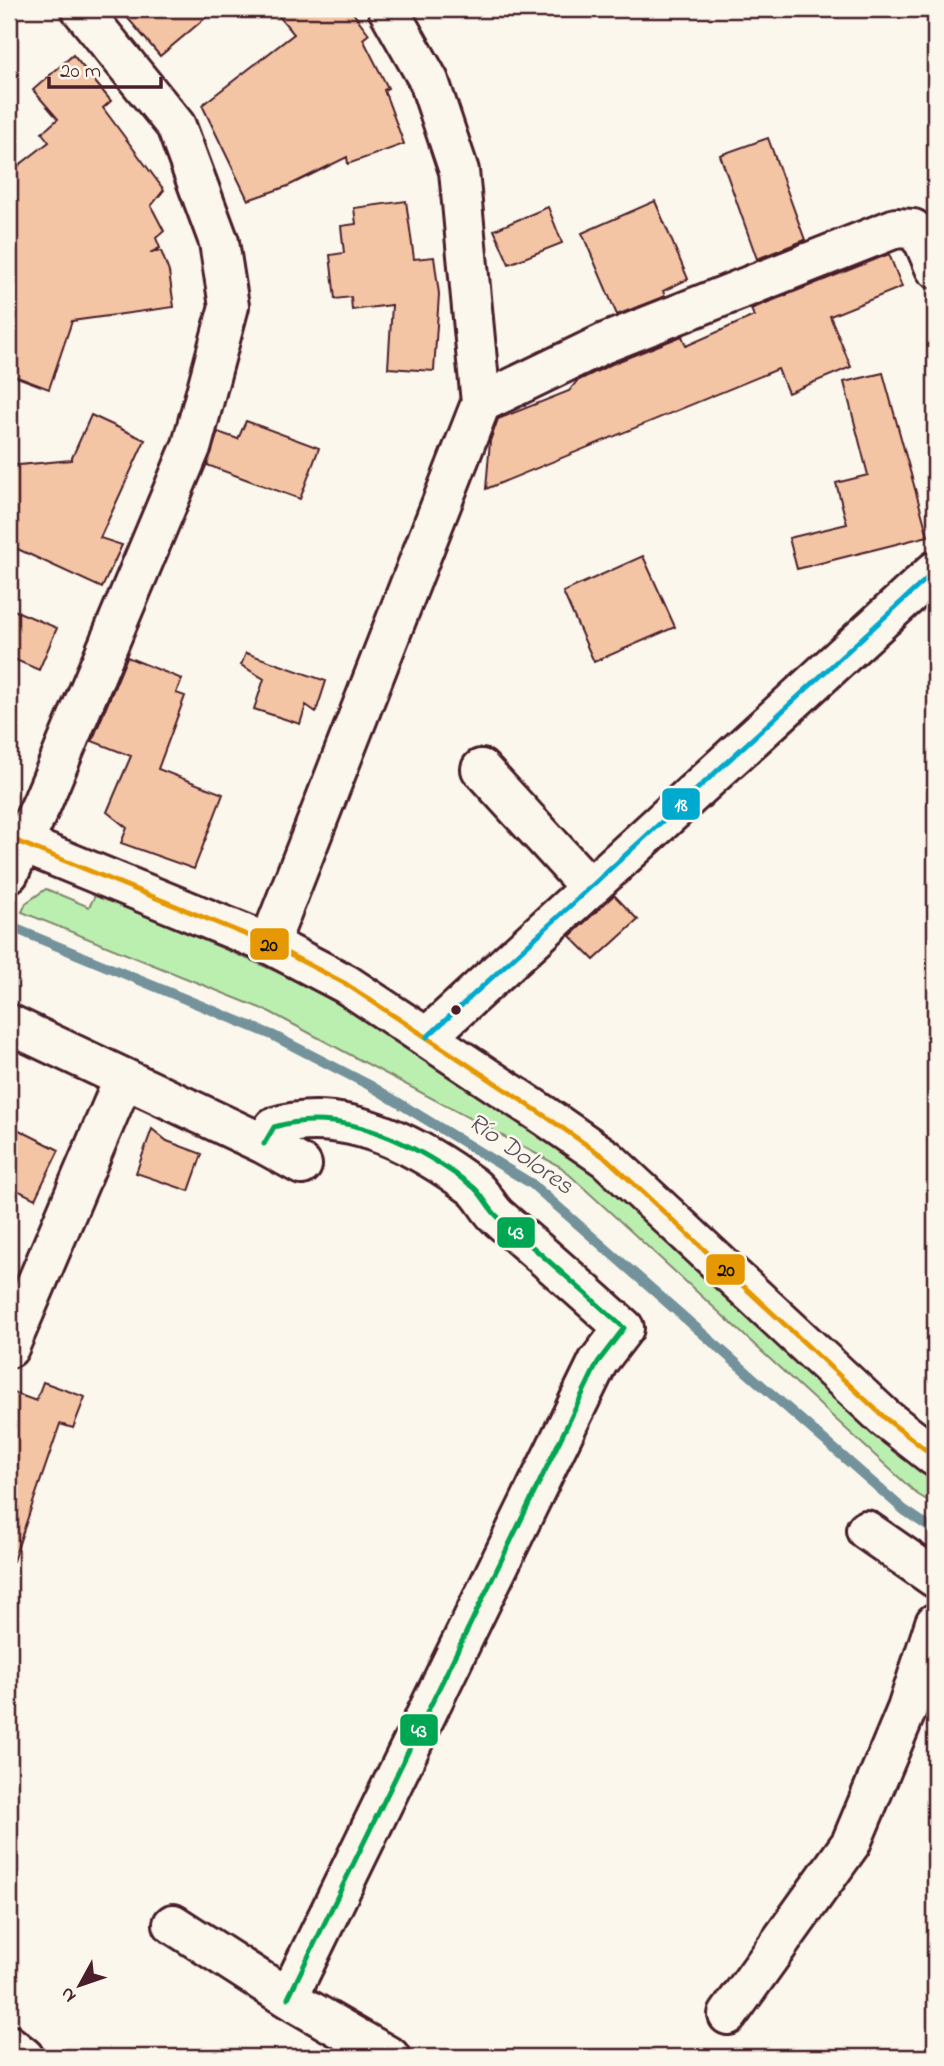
<svg xmlns="http://www.w3.org/2000/svg" width="944" height="2066" viewBox="0 0 944 2066" font-family="'Indie Flower',sans-serif">
<style>
.green{fill:#bbefb0;stroke:#82876e;stroke-width:2}
.lines{fill:none;stroke-linecap:round;stroke-linejoin:round}
.stream{stroke:#73929b;stroke-width:10}
.building{fill:#f4c5a4;stroke:#4a1f2b;stroke-width:2}
.minor-casing{stroke:#4a1f2b;stroke-width:44}
.minor{stroke:#fbf7ec;stroke-width:38}
.bus-1-casing{stroke:#fbf7ec;stroke-width:10}
.bus-2-casing{stroke:#fbf7ec;stroke-width:10}
.bus-3-casing{stroke:#fbf7ec;stroke-width:10}
.bus-1{stroke:#e69804;stroke-width:5}
.bus-2{stroke:#00a9ce;stroke-width:5}
.bus-3{stroke:#00a651;stroke-width:5}
.bus-dot{fill:#4a1f2b;stroke:#fbf7ec;stroke-width:2.5}
.labels{text-anchor:middle;dominant-baseline:central;stroke-width:5;stroke-linejoin:round;paint-order:stroke}
.water-label{font-size:26px;font-style:italic;fill:#5b4f5a;stroke:#fbf7ec}
.line-badge{stroke:#fbf7ec;stroke-width:2.5}
.badge-label{font-size:19px;text-anchor:middle;font-weight:bold;fill:#fff}
.pale-badge-label{font-size:19px;text-anchor:middle;font-weight:bold;fill:#111}
</style>
<rect width="100%" height="100%" fill="#fbf7ec"/>
<filter id="ink" filterUnits="userSpaceOnUse"><feTurbulence type="fractalNoise" baseFrequency=".0143" numOctaves="2"/><feDisplacementMap in="SourceGraphic" scale="14" xChannelSelector="R" yChannelSelector="G"/><feConvolveMatrix kernelMatrix="1 2 1 2 8 2 1 2 1" color-interpolation-filters="sRGB"/></filter>
<g filter="url(#ink)">
<path class="green" d="M46 889 89 907 96 894 294 979 413 1047 573 1156 935 1484V1505L917 1494 561 1167 270 1012 22 912 26 903Z"/>
<g class="lines">
<path class="stream" d="M9 926 272 1035 371 1086 532 1184 904 1510 935 1531"/>
</g>
<path class="building" d="M120 9H216L160 56Z
M273 9H350L369 34 363 39 388 88 384 90 404 144 348 164 347 157 288 186 248 200 202 105 294 34Z
M73 55 111 101 103 108 164 190 151 206 164 231 156 238 160 248 150 253 161 251 169 272 174 307 72 321 49 389 9 374V173L49 142 42 133 58 119 33 90Z
M768 138 805 240 757 259 720 155Z
M406 201 414 259 434 257 439 294 434 371 388 368 392 305 352 310 351 297 335 299 330 255 344 253 341 226 356 224 354 208Z
M655 201 688 279 663 291 665 296 617 315 582 233Z
M548 207 562 243 509 264 494 230Z
M889 254 902 287 830 316 851 367 788 393 778 369 486 489 490 441 498 419 569 391 577 381 614 363 682 336 686 346 754 316 751 309Z
M883 373 928 536 797 569 789 538 847 524 836 483 868 475 844 382Z
M91 415 145 440 100 538 122 545 102 588 9 545V466L71 460Z
M246 421 319 448 300 499 207 465 218 432 238 439Z
M643 556 675 627 594 662 563 592Z
M9 608 57 628 39 670 9 657Z
M246 653 326 681 316 712 306 705 300 724 254 709 264 679 241 665Z
M127 657 182 679 176 693 185 696 158 769 223 794 194 869 121 843 127 828 107 812 131 756 92 741Z
M614 895 638 920 594 960 570 936Z
M9 1125 59 1150 35 1199 9 1186Z
M152 1129 167 1141 202 1154 189 1191 136 1173Z
M43 1382 85 1397 73 1428 60 1424 13 1561 9 1560V1391L36 1401Z"/>
<g class="lines">
<defs>
<path id="minor" d="M481 403 605 343 896 228 913 229 924 242 935 268
M481 769 590 888
M9 838 269 944 346 984 545 1116 607 1159 885 1418 935 1457
M9 873 42 803 192 445 229 306 219 242 176 126 81 9
M269 944 481 403 459 171 429 81 388 9
M9 1024 264 1144 302 1165
M427 1037 935 571
M264 1144 274 1127C343 1106 417 1145 472 1186 483 1194 488 1209 499 1218 541 1254 583 1291 624 1328L598 1362 288 1998
M9 1348 124 1078
M866 1530 935 1578
M173 1924 288 1998 390 2057
M728 2015 851 1843 907 1709 935 1623
M9 2045 24 2057"/>
</defs>
<use href="#minor" class="minor-casing"/>
<use href="#minor" class="minor"/>
<defs>
<path id="bus-1" d="M9 838 269 944 346 984 545 1116 607 1159 885 1418 935 1457"/>
<path id="bus-2" d="M427 1037 935 571"/>
<path id="bus-3" d="M264 1144 274 1127C343 1106 417 1145 472 1186 483 1194 488 1209 499 1218 541 1254 583 1291 624 1328L598 1362 288 1998"/>
</defs>
<use href="#bus-1" class="bus-1-casing"/>
<use href="#bus-2" class="bus-2-casing"/>
<use href="#bus-3" class="bus-3-casing"/>
<use href="#bus-1" class="bus-1"/>
<use href="#bus-2" class="bus-2"/>
<use href="#bus-3" class="bus-3"/>
</g>
</g>
<circle class="bus-dot" cx="456" cy="1010" r="6"/>
<g class="labels">
<g class="water-label">
<text transform="translate(520 1155) rotate(35)">Río Dolores</text>
</g>
</g>
<g class="line-badge">
<rect x="661" y="787" width="40" height="34" rx="7" fill="#00a9ce"/>
<rect x="249" y="927" width="41" height="34" rx="7" fill="#e69804"/>
<rect x="496" y="1216" width="40" height="33" rx="7" fill="#00a651"/>
<rect x="705" y="1253" width="41" height="33" rx="7" fill="#e69804"/>
<rect x="399" y="1713" width="40" height="34" rx="7" fill="#00a651"/>
</g>
<g class="badge-label">
<text x="681" y="811">18</text>
<text x="516" y="1239">43</text>
<text x="419" y="1737">43</text>
</g>
<g class="pale-badge-label">
<text x="269" y="951">20</text>
<text x="726" y="1276">20</text>
</g>
<rect width="944" height="2066" fill="none" stroke="#fbf7ec" stroke-width="35"/>
<rect x="18" y="18" width="909" height="2031" fill="none" stroke="#4a1f2b" stroke-width="2.5" filter="url(#ink)"/>
<g transform="translate(80 1985) rotate(230)" stroke="#fbf7ec" stroke-width="5" paint-order="stroke">
<path d="M0-5L12 26L0 18L-12 26Z" fill="#4a1f2b"/>
<text y="-10" font-size="19" font-weight="bold" text-anchor="middle" fill="#4a1f2b">N</text>
</g>
<path d="M49 77v10h112v-10" fill="none" stroke="#4a1f2b" stroke-width="3.5"/>
<text x="60" y="77" font-size="21" fill="#4a1f2b" stroke="#fbf7ec" stroke-width="5" paint-order="stroke">20 m</text>
</svg>
